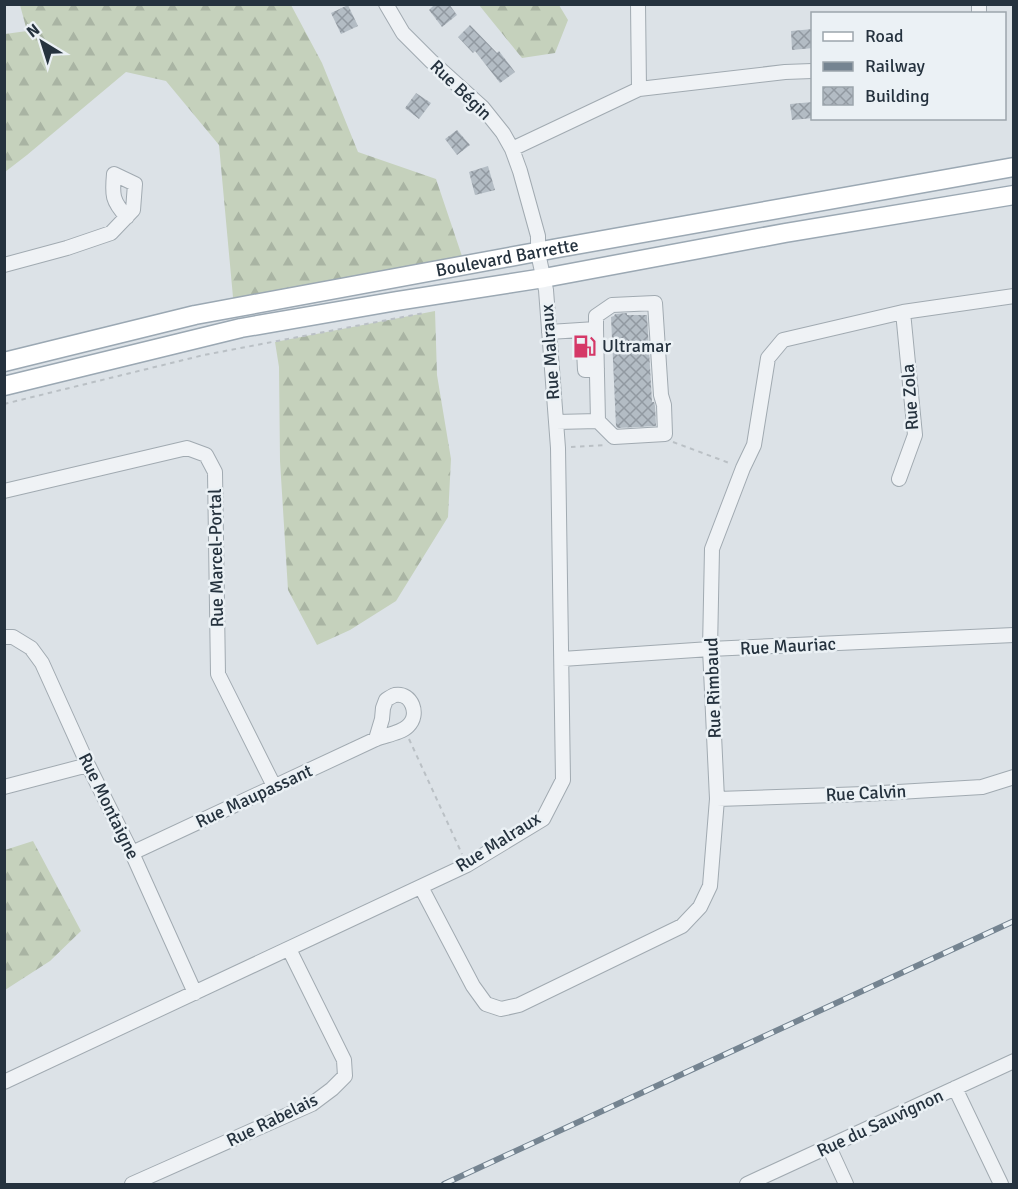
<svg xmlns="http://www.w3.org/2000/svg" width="1018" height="1189" viewBox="0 0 1018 1189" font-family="Signika,sans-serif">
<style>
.forest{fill:url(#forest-firs)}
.building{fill:url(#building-cross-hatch)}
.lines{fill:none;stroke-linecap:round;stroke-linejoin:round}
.minor-casing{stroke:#a1aab1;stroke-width:16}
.major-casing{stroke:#9ba8b3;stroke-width:21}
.path{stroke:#bac0c5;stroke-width:2;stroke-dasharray:4.5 4.5;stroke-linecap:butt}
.minor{stroke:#eff2f5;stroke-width:14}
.major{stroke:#fff;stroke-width:18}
.rail-casing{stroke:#758491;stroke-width:6}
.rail{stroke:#ebf1f5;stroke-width:4;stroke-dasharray:11;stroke-linecap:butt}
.labels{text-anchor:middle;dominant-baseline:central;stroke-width:5;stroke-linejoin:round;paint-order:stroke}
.street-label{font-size:18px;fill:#25323e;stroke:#ebf1f5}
.poi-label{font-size:18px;fill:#25323e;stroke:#ebf1f5;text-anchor:start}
</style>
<defs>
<pattern id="forest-firs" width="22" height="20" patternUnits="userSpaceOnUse" patternTransform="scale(1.5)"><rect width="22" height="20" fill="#c5d1bc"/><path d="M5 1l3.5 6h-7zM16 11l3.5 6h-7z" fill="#a9b4a3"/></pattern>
<pattern id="building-cross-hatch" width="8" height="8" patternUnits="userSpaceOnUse" patternTransform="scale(1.5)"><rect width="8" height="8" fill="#b3bcc4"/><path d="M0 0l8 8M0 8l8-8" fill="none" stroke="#9199a1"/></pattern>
</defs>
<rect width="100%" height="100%" fill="#dce2e7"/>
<path class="forest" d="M20 5H291L322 63 358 152 436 179 465 265 234 308 219 145 166 81 126 72 27 155 5 172V34L27 31Z
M479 5H559L568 20 555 53 522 58Z
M435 311 437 375 451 459 448 517 396 601 350 630 317 645 288 590 280 461 279 367 275 342Z
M33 841 81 931 50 961 5 990V850Z"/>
<path class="building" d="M435 4H449L457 15 442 27 429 10Z
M348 5 358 26 341 34 331 13Z
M470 25 497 53 499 51 515 72 500 83 475 51 473 53 458 37Z
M813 29V48L792 50 791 31Z
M416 93 431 103 419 119 405 108Z
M813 102V118L792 120 790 104Z
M457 130 470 145 457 155 445 139Z
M488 166 495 190 475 195 469 172Z
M627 313V315H647L652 402H654L655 406 656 426 618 428 616 426 611 317 614 316 615 314Z"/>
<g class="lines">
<defs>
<path id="minor" d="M638 4 639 89
M979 14V4
M512 149 639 89 785 72 812 71
M4 265 67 248 111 233 133 210 135 184 114 174C112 195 112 201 127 217
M596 329V316L612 305 655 303 661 395 664 405 665 434 614 437 598 421
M583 330 585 370 597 369
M549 332 596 329 598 421 556 422
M899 479 915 435 903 312
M4 491 187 448 206 455 215 472 218 674 274 786
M4 637H13L31 648 42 663 88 765 132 853 195 993
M562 659 710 649 1014 635
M4 787 88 765
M717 799 865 794 982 787 1014 777
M132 853 376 739C386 735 401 733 408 726 420 715 412 692 395 695 392 696 389 698 386 700L383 708 382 719 376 739
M421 887 473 986 486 1004 501 1009 519 1005 682 926 700 907 710 886 717 799 710 649 712 549 743 468 754 445 768 358 783 340 903 312 1014 296
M4 1082 467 865 543 819 563 780 558 448 546 290 538 253V236L520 171 512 149 503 133 483 108 431 61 403 33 386 4
M955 1088 1001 1184
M829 1147 846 1184
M132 1184 312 1104 332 1089 345 1076 344 1060 289 949
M747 1184 1014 1061"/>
<g id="major">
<path id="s1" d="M4 362 195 315 558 248 1014 167"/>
<path d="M4 386 241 328 397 301 544 278 785 233 1014 195"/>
</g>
</defs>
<use href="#minor" class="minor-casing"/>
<use href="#major" class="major-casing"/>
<path class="path" d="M4 404 204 355 424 313
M673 442 732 464
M571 447 605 445
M409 739 462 854"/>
<use href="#minor" class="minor"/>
<use href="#major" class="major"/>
<defs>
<path id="rail" d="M444 1184 1014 921"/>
</defs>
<use href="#rail" class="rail-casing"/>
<use href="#rail" class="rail"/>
</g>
<defs>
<symbol id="fuel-bare" viewBox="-9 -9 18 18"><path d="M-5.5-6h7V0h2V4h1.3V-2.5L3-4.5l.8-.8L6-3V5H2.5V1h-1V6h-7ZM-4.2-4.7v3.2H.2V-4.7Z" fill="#d53867" stroke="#ebf1f5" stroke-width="2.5" paint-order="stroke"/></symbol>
</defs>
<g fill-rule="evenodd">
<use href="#fuel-bare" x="568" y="330" width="33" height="33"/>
</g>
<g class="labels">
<g class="street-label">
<text transform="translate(461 90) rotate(44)">Rue Bégin</text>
<text stroke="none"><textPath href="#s1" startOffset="514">Boulevard Barrette</textPath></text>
<text transform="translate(550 352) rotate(-94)">Rue Malraux</text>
<text transform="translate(910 397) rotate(-94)">Rue Zola</text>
<text transform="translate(216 558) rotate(-91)">Rue Marcel-Portal</text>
<text transform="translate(788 646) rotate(-3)">Rue Mauriac</text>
<text transform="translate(713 688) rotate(-92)">Rue Rimbaud</text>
<text transform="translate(866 793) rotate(-3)">Rue Calvin</text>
<text transform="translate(254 796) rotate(-25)">Rue Maupassant</text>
<text transform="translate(109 806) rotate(64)">Rue Montaigne</text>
<text transform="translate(498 842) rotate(-32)">Rue Malraux</text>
<text transform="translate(272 1120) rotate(-26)">Rue Rabelais</text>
<text transform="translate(880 1123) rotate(-25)">Rue du Sauvignon</text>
</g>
<g class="poi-label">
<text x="602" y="346">Ultramar</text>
</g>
</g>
<rect width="1018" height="1189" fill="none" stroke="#25323e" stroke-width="12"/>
<rect x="811" y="12" width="195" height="108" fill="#ebf1f5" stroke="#9ca5ac" stroke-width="1.5"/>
<rect x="823" y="32" width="30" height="9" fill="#ffffff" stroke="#9ca5ac" stroke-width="1.5"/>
<text x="865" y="42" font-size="18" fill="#25323e">Road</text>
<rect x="823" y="62" width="30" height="9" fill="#758491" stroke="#9ca5ac" stroke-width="1.5"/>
<text x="865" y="72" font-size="18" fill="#25323e">Railway</text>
<rect x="823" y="87" width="30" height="18" fill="url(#building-cross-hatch)" stroke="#9ca5ac" stroke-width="1.5"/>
<text x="865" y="102" font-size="18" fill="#25323e">Building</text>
<g transform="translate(42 42) rotate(322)" stroke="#ebf1f5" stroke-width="4.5" paint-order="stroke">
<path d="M0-4.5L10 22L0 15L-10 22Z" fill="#25323e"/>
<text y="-9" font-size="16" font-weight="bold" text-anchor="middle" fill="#25323e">N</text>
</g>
</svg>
